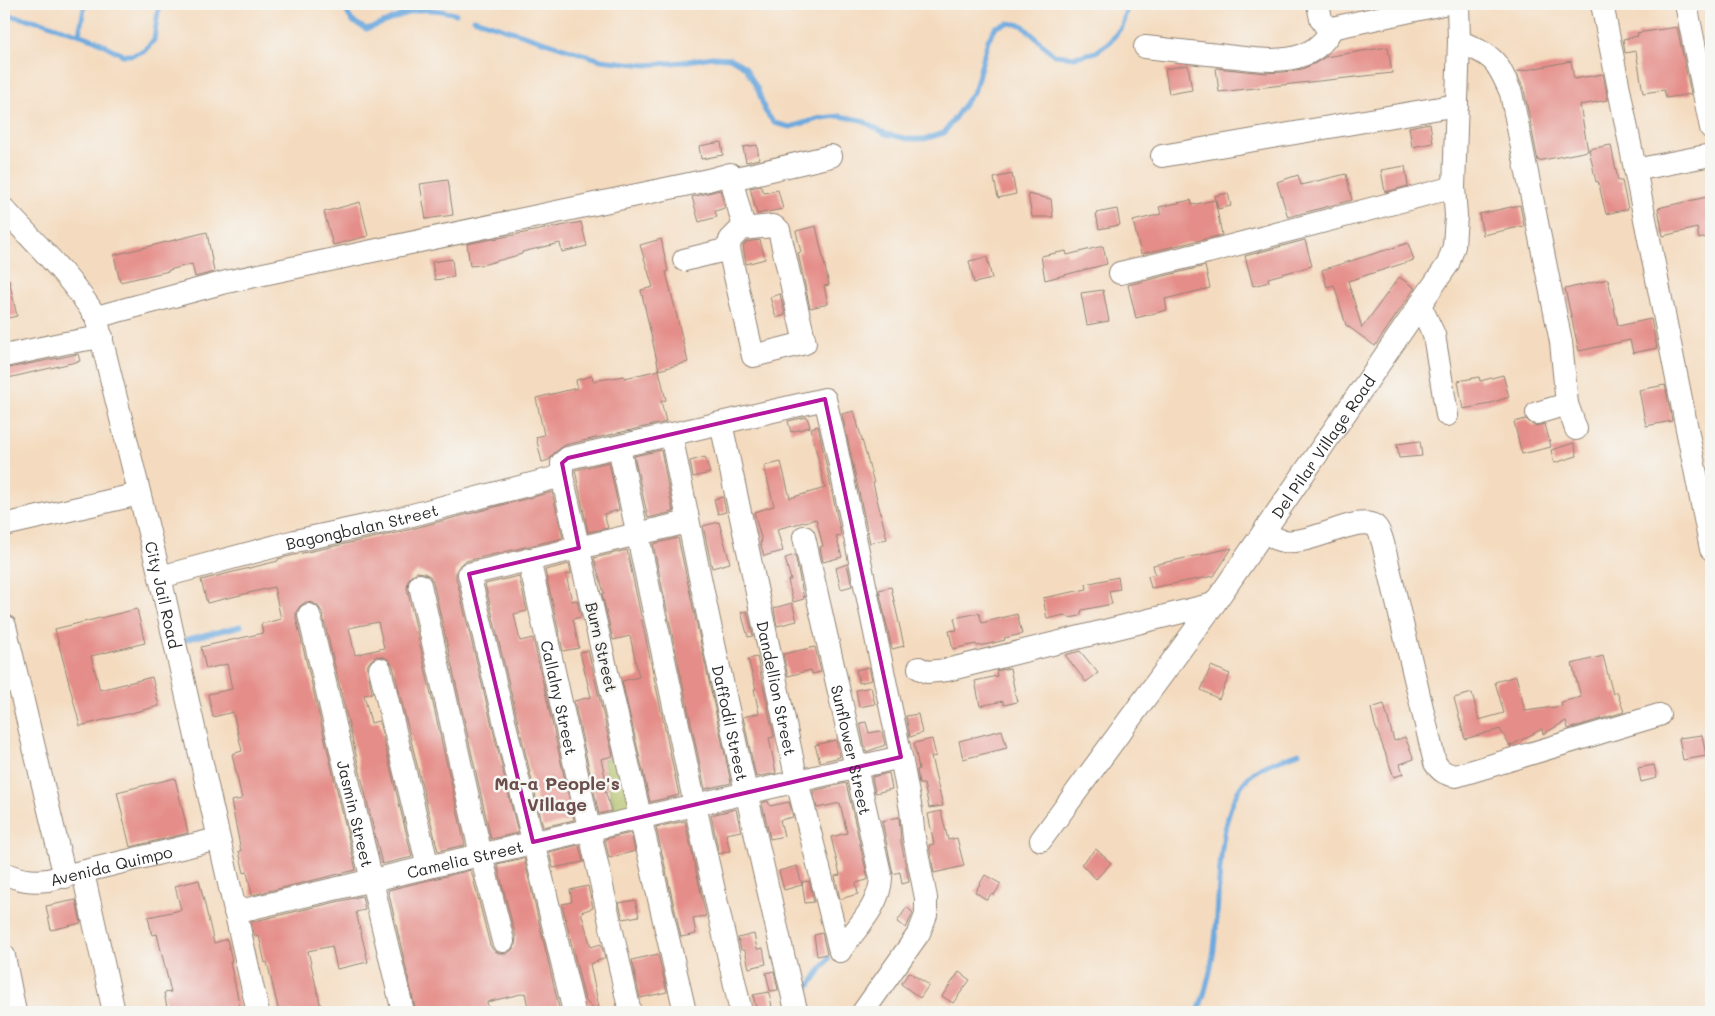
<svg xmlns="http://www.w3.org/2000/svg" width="1715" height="1016" viewBox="0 0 1715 1016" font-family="Mali,sans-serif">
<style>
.green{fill:#adbb5e;stroke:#6c7344}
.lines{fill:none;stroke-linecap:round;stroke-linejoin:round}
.stream{stroke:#6ca9de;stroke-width:5}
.building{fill:#e58e89;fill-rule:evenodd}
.minor-casing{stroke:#908375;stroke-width:24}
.minor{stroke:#fff;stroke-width:22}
.marked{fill:none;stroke:#b5179e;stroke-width:4;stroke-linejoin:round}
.labels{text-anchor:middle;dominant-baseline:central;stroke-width:5;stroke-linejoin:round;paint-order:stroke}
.street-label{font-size:16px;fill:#2b2b2b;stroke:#f6f6f2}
.neighbourhood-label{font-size:18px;font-weight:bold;fill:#6c4e4c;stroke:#f6f6f2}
</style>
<rect width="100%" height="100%" fill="#f6f6f2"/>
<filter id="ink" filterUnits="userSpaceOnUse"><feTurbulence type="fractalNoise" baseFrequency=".02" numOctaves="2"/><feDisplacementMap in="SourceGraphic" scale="10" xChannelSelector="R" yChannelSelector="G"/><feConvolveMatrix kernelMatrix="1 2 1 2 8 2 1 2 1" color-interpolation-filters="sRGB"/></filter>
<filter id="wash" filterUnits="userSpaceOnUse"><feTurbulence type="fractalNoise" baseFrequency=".0096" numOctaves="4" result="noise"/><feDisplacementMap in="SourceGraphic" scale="20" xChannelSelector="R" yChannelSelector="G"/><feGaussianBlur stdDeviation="1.12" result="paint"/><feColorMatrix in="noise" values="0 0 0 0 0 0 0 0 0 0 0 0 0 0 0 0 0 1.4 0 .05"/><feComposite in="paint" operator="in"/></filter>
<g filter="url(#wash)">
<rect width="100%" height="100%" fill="#f4dbbf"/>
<path class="green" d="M625 755 638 812 616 817 603 760Z"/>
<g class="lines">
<path class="stream" d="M342 4 352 21 366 29C383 25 397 15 414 11 428 8 442 11 456 14
M4 13 11 16 42 22 95 40 123 55H132L144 51 154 40 159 4
M474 19 601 60 646 65 682 62 712 57 730 58 745 67 758 90 765 111 774 123 790 127 821 118 840 116 861 120 886 134 909 139H924L944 133 975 89 988 40 996 27 1008 23 1022 25 1054 55 1075 57 1096 52 1110 42 1122 26 1127 7 1125 4
M79 34 85 4
M180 641 241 626
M803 995 829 958
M1198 1012C1208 986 1214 957 1216 930 1220 887 1217 814 1245 781 1258 765 1281 760 1299 753"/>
</g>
<g id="blocks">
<path class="building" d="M1677 27 1691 94 1666 98 1664 90 1643 93 1636 51 1625 53 1623 39 1638 36 1637 33Z
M1388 47 1392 73 1219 92 1216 68 1265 73 1284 72 1302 69 1316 63 1325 57Z
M1571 61 1574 79 1603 74 1608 100 1580 105 1588 151 1538 161 1524 90 1516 72Z
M1188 65 1192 90 1169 94 1165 69Z
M1430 123 1433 143 1412 147 1409 127Z
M721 142 723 155 701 159 699 146Z
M757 145 759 159 746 162 743 147Z
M1611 145 1618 181H1622L1628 209 1606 214 1598 181 1596 182 1589 149Z
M1405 166 1408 186 1385 192 1381 170Z
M1012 174 1016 194 998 198 994 178Z
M1346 174 1352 200 1288 217 1277 182 1298 175 1301 185Z
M448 180 453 215 426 219 420 184Z
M761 186 764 193 778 190 783 209 757 214 750 188Z
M720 190 725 208 715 211 717 217 699 222 692 197Z
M1228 193 1231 206 1218 209 1215 196Z
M1028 194 1051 199 1053 217H1032Z
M1711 196V236L1699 239 1697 228 1663 236 1658 208Z
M1191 200 1192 205 1215 200 1222 235 1141 254 1133 221 1161 214 1159 207Z
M360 202 368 236 333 245 324 212Z
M1520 205 1524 226 1483 235 1479 214Z
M1117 209 1120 225 1099 229 1096 213Z
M581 222 587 246 562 252 560 243 522 252V254L482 265 470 266 467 244Z
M816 226 829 285 824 286 828 304 810 308 798 253 801 252 796 231Z
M207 232 214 272 195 277 192 264 169 270V271L120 282 114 255Z
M661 239 668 271 666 272 688 362 659 370 641 290 653 287 640 245Z
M760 240 765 259 746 264 743 246 746 242Z
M1305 240 1312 266 1268 278 1269 282 1253 286 1245 256Z
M1408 243 1414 260 1348 281 1362 328 1399 277 1415 288 1375 346 1346 325 1334 285 1327 287 1322 270Z
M1103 246 1107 264 1045 280 1041 256 1066 251 1067 255Z
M987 257 992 279 974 283 969 261Z
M452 259 454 277 435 280 432 262Z
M1205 266 1210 288 1165 299 1167 310 1136 318 1128 285Z
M1608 279 1618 326 1651 319 1657 348 1633 353 1630 340 1579 351 1565 289Z
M4 280H9L17 316 4 319Z
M1103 290 1109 321 1087 325 1081 293Z
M780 294 785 315 776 318 770 297Z
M78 354 80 361 4 379V369Z
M659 370 666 400 661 401 666 422 565 445 554 453 549 460 542 462 536 437 544 435 536 398 577 388 576 380 592 376 593 381 624 376 625 378Z
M1503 375 1509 397 1485 405 1463 409 1458 381 1479 377 1480 381Z
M1665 385 1672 421 1646 426 1639 390Z
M854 411 874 483H873L887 539 870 543 842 414Z
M807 417 810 427 791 432 788 421Z
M1526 419 1534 426 1545 424 1551 447 1522 454 1514 422Z
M818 426 841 535 836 536 842 557 823 562 820 547 823 546 816 519 777 529 783 551 764 556 760 542H762L754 512 774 506 764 466 781 462 790 498 825 488 811 428Z
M1420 441 1422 456 1399 458 1397 444Z
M1574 443 1577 456 1554 463 1551 450Z
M661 450 673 512 648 518 634 456Z
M705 457 710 473 693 477 690 461Z
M609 462 619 510 604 514 608 528 588 532 575 470Z
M552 492 563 538 466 561 460 565 456 571V577L518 833 491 839 433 582 430 576 424 573 417 572 411 576 408 581 407 588 465 845 438 851 393 666 389 660 384 657 377 656 371 660 367 666 372 693 364 695 371 723 379 721 412 857 382 864 322 612 318 606 313 603 306 602 300 606 296 612V618L356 870 252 895 247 872 244 873 239 851H241L231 801 242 799 232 754 242 751 233 712 213 717 208 694 232 689 227 664 206 669 201 647 263 633 261 624 281 619 274 587 207 603 201 580 278 561V559L298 554 396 533ZM378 622 384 648 355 655 349 628Z
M723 497 726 512 718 514 714 499Z
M719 522 730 563 712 568 703 526Z
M678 538 731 783 705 789 653 544Z
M1232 548 1214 576 1151 588 1148 576 1155 574 1153 565Z
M627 550 679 795 650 802 622 681 639 677 630 636 613 640 602 594 604 593 594 558Z
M795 555 804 599 793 602 788 580H791L785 558Z
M569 564 571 574 566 575 572 601 577 600 581 617 573 619 579 648 563 651 545 570Z
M847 564 852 586 841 589 836 568Z
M519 576 527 611 514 614 520 641 533 638 574 820 543 827 485 584Z
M1118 577 1120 589 1109 591 1112 604 1082 610 1080 616 1069 618 1064 615 1047 619 1043 598 1087 589 1086 584Z
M891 587 904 646 892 649 879 590Z
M792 603 797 621 777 626 774 608Z
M137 609 145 643 91 656 100 690 152 677 159 706 80 726 55 629Z
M747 611 753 636 748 637 741 612Z
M979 613 982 623 1017 614 1022 634 1004 638 1005 640 989 644 977 646 976 644 953 649 949 631 957 630 954 618Z
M815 647 821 672 812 674 811 670 788 676 783 654Z
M588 650 613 756 601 759 608 789 605 790 611 811 599 814 574 701 591 697 580 652Z
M1080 651 1098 673 1086 682 1065 655Z
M1603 656 1613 694 1617 692 1624 712 1568 729 1566 721 1543 734 1542 729 1510 746 1500 729 1465 739 1454 698 1472 693 1479 720 1504 713 1495 682 1516 676 1525 711 1562 706 1561 702 1581 697 1572 664Z
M757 657 774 737 769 738 776 773 756 777 743 717 759 713 754 689H756L748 659Z
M1211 666 1230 674 1219 699 1201 690Z
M869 667 872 680 859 683 856 670Z
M1010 668 1017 702 1004 705 1003 701 980 706 975 681 997 676 996 671Z
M871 687 875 704 859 707 856 690Z
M1384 704 1394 741 1405 737 1414 759 1400 764 1403 774 1394 777 1375 725 1371 708Z
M918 714 922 733 910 737 906 716Z
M866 722 869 733 880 731 882 732 885 745 866 752 860 723Z
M1002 730 1007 748 963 759 959 741Z
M1702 735 1706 756 1683 760 1679 738Z
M932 739 936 756 931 757 943 806 929 808 924 784H919L917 770 919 769 914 743Z
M836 740 840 757 820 762 815 745Z
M1654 765 1657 778 1641 782 1638 768Z
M889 773 892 789 875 793 872 777Z
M175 778 188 833 130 847 117 792Z
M846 783 868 879 867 880 856 883 858 894 840 899 835 876 840 875 831 837 847 833 840 803 817 808 813 791Z
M768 801 770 806 789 802 793 817 780 820 784 836 770 839 762 803Z
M736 809 741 831 726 834 730 851 719 854 711 815Z
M941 811 948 840 957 838 964 866 934 873 929 845 934 844 928 814Z
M899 817 901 841 909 882 902 884 900 872 893 874 882 821Z
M685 821 706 916 693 918 696 934 681 937 656 827Z
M631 833 635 851 609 858 605 839Z
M579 845 583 862 553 868 549 852Z
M1096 849 1111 863 1096 879 1081 864Z
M524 858 560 1012H529L525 993 487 1002 489 1012H416L388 890 471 870 490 945 493 950 499 953 506 954 512 950 515 945 516 938 497 864Z
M797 866 802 885 784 890 779 871Z
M985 875 1001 884 994 895 991 894 987 900 975 892Z
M199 880 214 943 227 939 232 962H230L241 1012H168L164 993 171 992 157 934 152 935 148 917 181 910 175 886Z
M809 881 814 902 805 903 802 882Z
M588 886 593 908 581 912 591 947 601 944 605 958 590 964 600 1012H596L585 1000 562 904 572 902 570 890Z
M362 896 365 910 356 912 368 962 337 969 332 946 308 951 322 1012H279L267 962 265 963 259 936 255 937 251 922Z
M76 900 81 923 51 930 46 906Z
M635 900 639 916 623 919 619 903Z
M907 907 913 913 906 928 897 922Z
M822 933 827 954 817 956 814 935Z
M754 934 757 949 763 948 766 964 749 968 745 950H741L738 938Z
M658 954 667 992 640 998 632 960Z
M774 971 778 990 770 991 766 973Z
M909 972 929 985 920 998 901 984Z
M959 972 970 980 953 1003 942 996Z
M769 992 773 1012H757L753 995Z"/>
</g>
</g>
<g filter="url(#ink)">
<use href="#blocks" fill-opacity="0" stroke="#908375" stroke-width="1"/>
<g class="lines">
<defs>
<g id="minor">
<path d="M1318 4 1321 19 1326 27 1332 28 1443 4"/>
<path d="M1602 4 1711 549"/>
<path d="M1686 4 1711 128"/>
<path d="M1459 41C1494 57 1496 58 1511 93L1561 342 1567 404 1576 429"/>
<path d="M1145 47C1169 50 1193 52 1218 55 1257 59 1311 72 1332 28"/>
<path d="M1162 156 1457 105"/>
<path d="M1635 170 1711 155"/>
<path d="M732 179 831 156"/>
<path id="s1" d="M4 209C36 244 71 277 96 317L160 577 258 1012"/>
<path d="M684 260 729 249"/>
<path d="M1120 273 1208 252 1454 187"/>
<path d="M1420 305 1434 335 1447 415"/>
<path d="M96 317 226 282 708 180 730 174 743 224 741 229 730 240 729 249 753 356 805 343 779 230 773 226 741 229"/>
<path d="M4 356 65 343 102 337"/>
<path d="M1537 413 1567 404"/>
<path id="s2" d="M721 423 797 781 840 951"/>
<path id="s3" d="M671 434C709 627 751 819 796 1010"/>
<path d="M619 447 695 805 741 1012"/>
<path d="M4 525 139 494"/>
<path d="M1266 528C1269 532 1272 537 1277 539 1303 551 1356 513 1375 526 1380 530 1381 537 1383 543L1435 763C1441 772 1446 774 1456 776L1659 715"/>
<path id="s4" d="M804 537 881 878C880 906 855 929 840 951"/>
<path id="s5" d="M529 559 630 1012"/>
<path id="s6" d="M160 577 295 541 393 520 562 476"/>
<path d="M420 585 481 855 503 941"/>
<path id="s7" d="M309 615 403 1012"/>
<path d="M5 626 65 877"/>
<path d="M919 668 927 672 947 670 1214 604"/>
<path d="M380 669 428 867"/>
<path id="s8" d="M1041 840 1214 604 1448 264 1454 246 1456 216 1454 187 1459 41 1458 4"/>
<path id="s9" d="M4 873C19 880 31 882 48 880L218 839"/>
<path d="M83 873 114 1012"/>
<path id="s10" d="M235 912 901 757"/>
<path d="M4 956 15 1012"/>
<path d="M574 1012 469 574 688 522"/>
<path d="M685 1012 562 476V463L568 458 825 399 836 446 901 757 911 810 914 838 926 898V915L919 933 863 1012"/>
</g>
</defs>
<use href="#minor" class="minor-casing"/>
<use href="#minor" class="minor"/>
</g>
</g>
<path class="marked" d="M825 399 901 757 533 842 469 574 579 548 562 463 568 458Z"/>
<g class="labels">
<g class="street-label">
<text stroke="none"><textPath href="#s8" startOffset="484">Del Pilar Village Road</textPath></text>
<text stroke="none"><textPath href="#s6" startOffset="208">Bagongbalan Street</textPath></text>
<text stroke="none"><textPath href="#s1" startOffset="428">City Jail Road</textPath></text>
<text transform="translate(602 647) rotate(77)">Burn Street</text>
<text stroke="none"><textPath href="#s2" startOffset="271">Dandellion Street</textPath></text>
<text stroke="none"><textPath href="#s5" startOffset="142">Callalny Street</textPath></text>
<text stroke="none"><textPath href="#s3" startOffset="295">Daffodil Street</textPath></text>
<text stroke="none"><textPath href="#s4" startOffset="218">Sunflower Street</textPath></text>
<text stroke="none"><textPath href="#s7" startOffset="204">Jasmin Street</textPath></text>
<text stroke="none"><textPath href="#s10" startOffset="236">Camelia Street</textPath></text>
<text stroke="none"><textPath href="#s9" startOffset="110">Avenida Quimpo</textPath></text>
</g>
<g class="neighbourhood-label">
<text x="557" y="783">Ma-a People's<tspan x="557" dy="21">Village</tspan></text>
</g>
</g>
<rect width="1715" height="1016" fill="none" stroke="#f6f6f2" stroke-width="20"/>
</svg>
